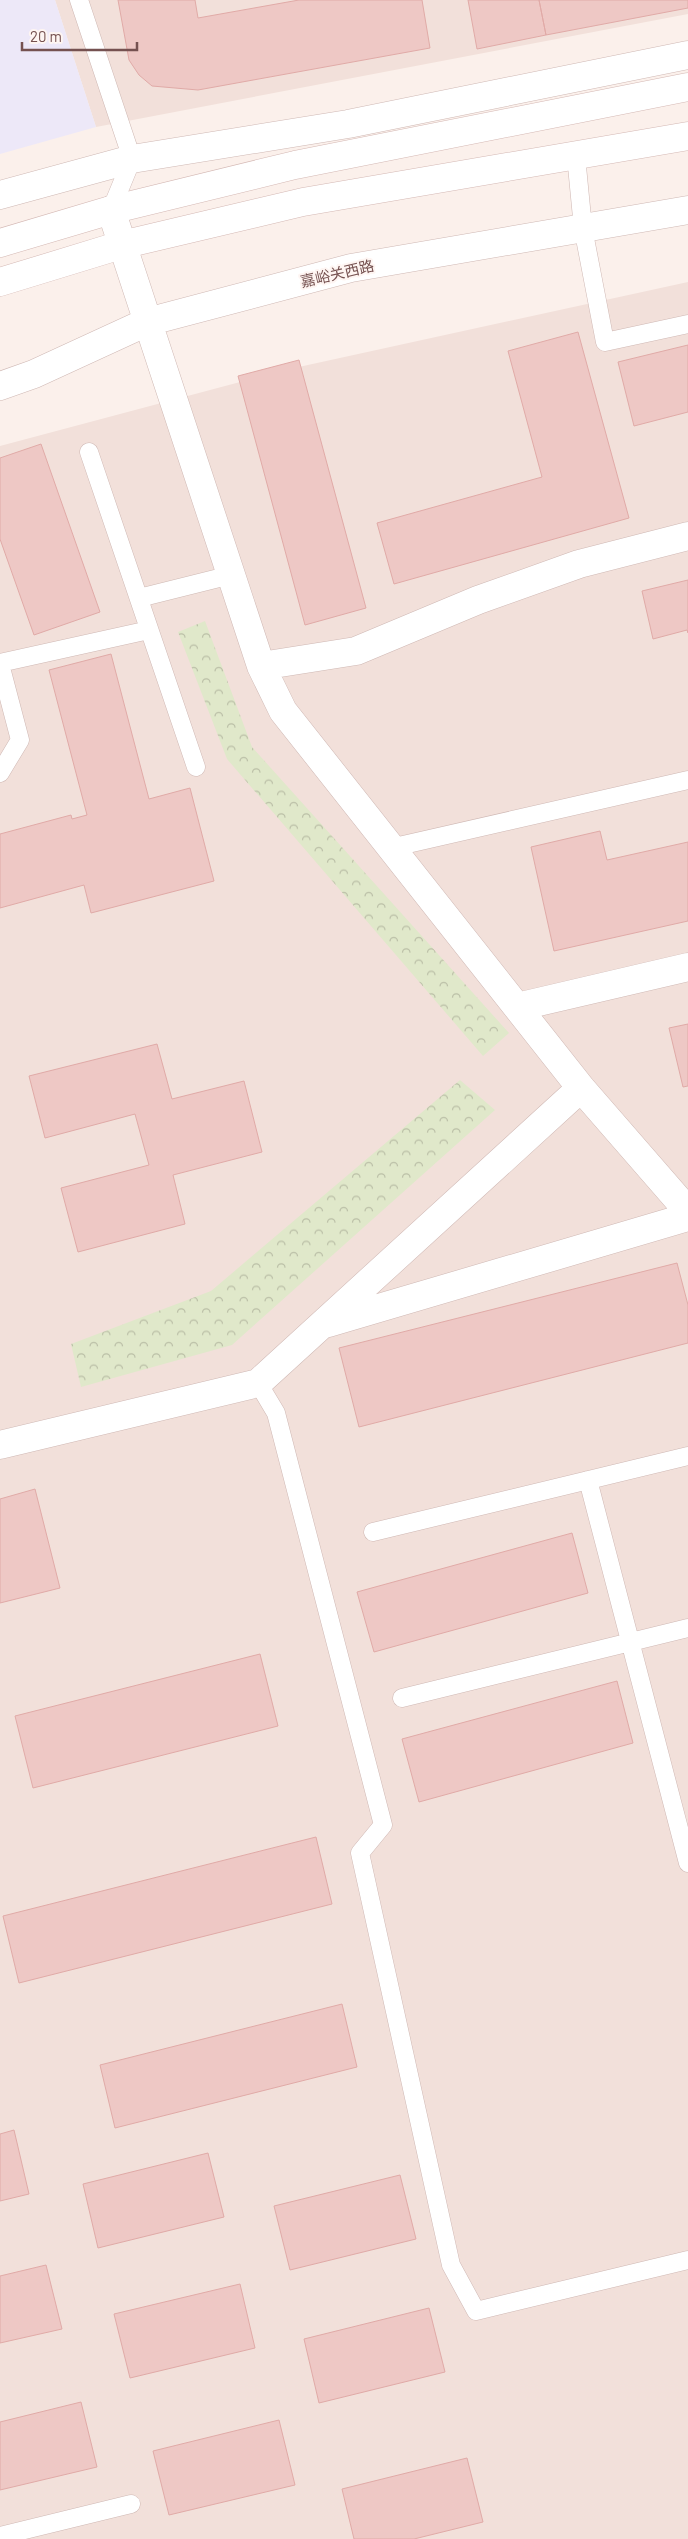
<svg xmlns="http://www.w3.org/2000/svg" width="688" height="2539" viewBox="0 0 688 2539" font-family="Barlow,'Noto Sans SC',sans-serif">
<style>
.residential{fill:#f2e0da}
.education{fill:#ede8f8}
.forest{fill:url(#forest-crowns)}
.building{fill:#eec8c5;stroke:#e0aaa7}
.lines{fill:none;stroke-linecap:round;stroke-linejoin:round}
.service-casing{stroke:#cfb8b4;stroke-width:19}
.minor-casing{stroke:#cfb8b4;stroke-width:29}
.secondary-casing{stroke:#d4b8b4;stroke-width:29}
.service{stroke:#fff;stroke-width:18}
.minor{stroke:#fff;stroke-width:28}
.secondary{stroke:#fff;stroke-width:28}
.labels{text-anchor:middle;dominant-baseline:central;stroke-width:4;stroke-linejoin:round;paint-order:stroke}
.street-label{font-size:15px;fill:#755150;stroke:#fef5f2}
</style>
<defs>
<pattern id="forest-crowns" width="20" height="18" patternUnits="userSpaceOnUse" patternTransform="scale(1.25)"><rect width="20" height="18" fill="#e0e8ca"/><path d="M2 6a3 3 0 1 1 6 0M12 15a3 3 0 1 1 6 0" fill="none" stroke="#babea6"/></pattern>
</defs>
<rect width="100%" height="100%" fill="#fbf0eb"/>
<path class="residential" d="M55 0H688V14L96 127Z
M688 282V2539H0V446L285 370Z"/>
<path class="education" d="M0 0H55L96 127 0 154Z"/>
<path class="forest" d="M205 621 252 747 509 1033 483 1056 227 759 178 632Z
M460 1080 495 1110 232 1345 81 1387 71 1344 211 1291Z"/>
<path class="building" d="M118 0H195L198 18 299 0H422L430 48 198 90 152 86 139 75 129 60Z
M468 0H539L546 35 477 49Z
M539 0H688V8L546 35Z
M578 332 629 518 394 584 377 523 542 477 508 351Z
M688 345V412L634 426 618 362Z
M299 360 366 608 305 625 238 376Z
M41 444 100 612 34 635 0 539V458Z
M688 580V633L687 630 653 639 642 591Z
M111 654 149 799 190 788 214 881 91 913 84 885 0 908V834L71 815 72 819 87 815 49 670Z
M600 831 607 860 688 842V921L554 951 531 847Z
M688 1024V1086L683 1087 669 1028Z
M157 1044 172 1099 244 1081 262 1152 173 1175 185 1224 78 1252 61 1188 149 1165 135 1114 45 1138 29 1076Z
M677 1263 688 1305V1343L359 1427 339 1348Z
M35 1489 60 1588 0 1603V1499Z
M572 1533 588 1593 374 1652 357 1592Z
M260 1654 278 1726 33 1788 15 1716Z
M617 1681 633 1743 419 1802 402 1739Z
M316 1837 332 1904 19 1983 3 1916Z
M342 2004 357 2067 115 2128 100 2065Z
M14 2130 29 2194 0 2201V2134Z
M208 2153 224 2217 98 2248 83 2184Z
M400 2175 416 2239 290 2270 274 2206Z
M46 2265 62 2329 0 2343V2276Z
M240 2284 255 2348 130 2378 114 2314Z
M429 2308 445 2372 319 2403 304 2339Z
M81 2402 97 2467 0 2490V2422Z
M279 2420 295 2485 169 2515 153 2451Z
M467 2458 483 2522 414 2539H354L342 2489Z"/>
<g class="lines">
<defs>
<path id="service" d="M79 0 132 159 111 210
M576 156 583 228 605 342 688 324
M89 452 196 767
M139 598 231 575
M0 663 149 630
M0 664 20 740 0 773
M390 848 688 780
M258 1383 276 1413 383 1825 360 1853 451 2265 476 2311 688 2260
M588 1480 688 1863
M373 1532 688 1456
M402 1698 688 1628
M0 2536 131 2504"/>
<path id="minor" d="M0 195 132 159 348 124 688 55
M111 210 261 666 283 711 581 1088 688 1211
M0 386 34 374 147 322 351 268 688 210
M261 666 356 651 478 600 579 564 688 536
M517 1007 688 967
M328 1323 688 1217
M0 1445 258 1383 581 1088"/>
<path id="secondary" d="M0 243 111 210 295 165 688 87
M0 282 121 245 303 202 688 136"/>
</defs>
<use href="#service" class="service-casing"/>
<use href="#minor" class="minor-casing"/>
<use href="#secondary" class="secondary-casing"/>
<use href="#service" class="service"/>
<use href="#minor" class="minor"/>
<use href="#secondary" class="secondary"/>
</g>
<g class="labels">
<g class="street-label">
<text transform="translate(337 273) rotate(-13)">嘉峪关西路</text>
</g>
</g>
<path d="M22 42v8h115v-8" fill="none" stroke="#755150" stroke-width="2.5"/>
<text x="30" y="42" font-size="15" fill="#755150" stroke="#fef5f2" stroke-width="4" paint-order="stroke">20 m</text>
</svg>
